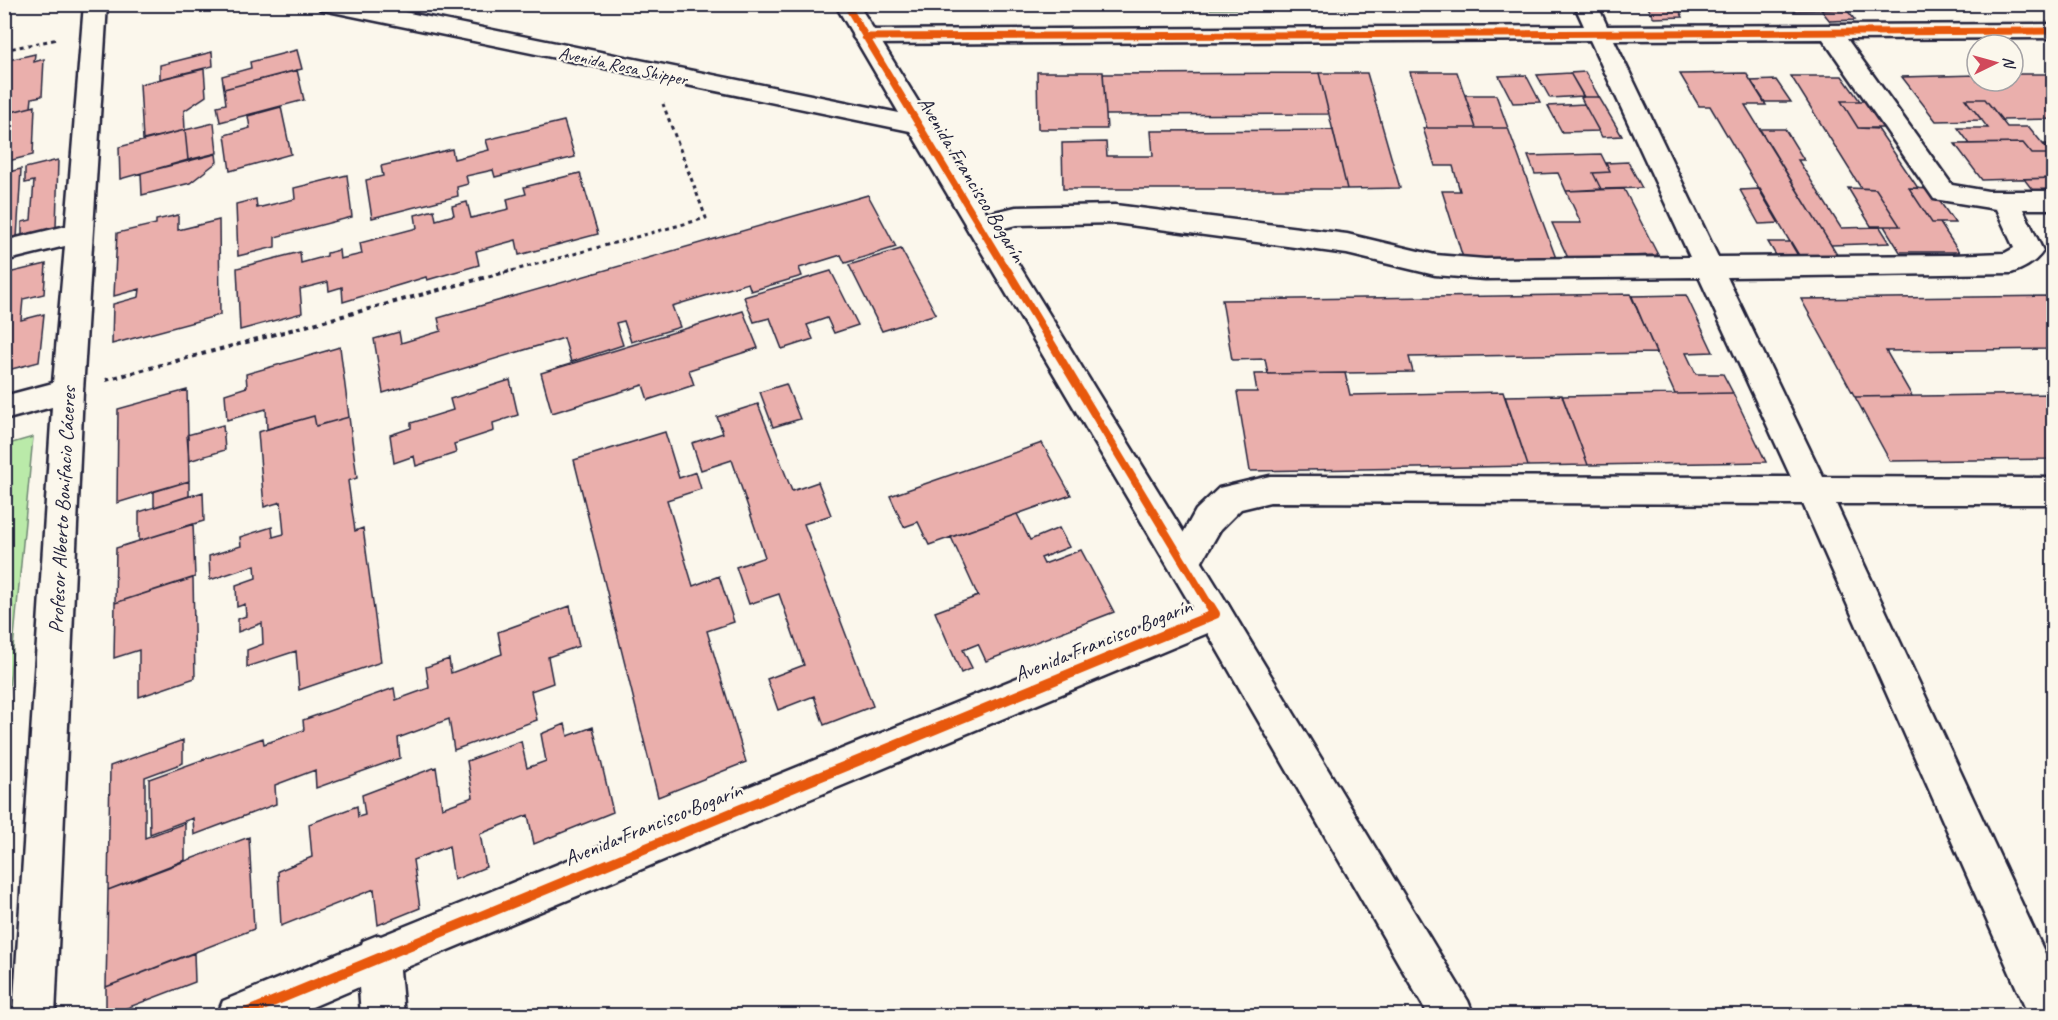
<svg xmlns="http://www.w3.org/2000/svg" width="2058" height="1020" viewBox="0 0 2058 1020" font-family="Caveat,sans-serif">
<style>
.green{fill:#baeaa9;stroke:#6e8672;stroke-width:1.5}
.building{fill:#eaafac;stroke:#22223b;stroke-width:1.5}
.lines{fill:none;stroke-linecap:round;stroke-linejoin:round}
.street-casing{stroke:#22223b;stroke-width:5}
.secondary-casing{stroke:#22223b;stroke-width:5}
.path-far1{stroke:#22223b;stroke-width:3;stroke-dasharray:4 4;stroke-linecap:butt}
.path{stroke:#22223b;stroke-width:4;stroke-dasharray:4.5 4.5;stroke-linecap:butt}
.street{fill:#fbf7ec;fill-rule:evenodd}
.secondary{fill:#fbf7ec;fill-rule:evenodd}
.cycleway-far2-casing{stroke:#fbf7ec;stroke-width:10}
.cycleway-far1-casing{stroke:#fbf7ec;stroke-width:12}
.cycleway-casing{stroke:#fbf7ec;stroke-width:14}
.cycleway-far2{stroke:#e8590c;stroke-width:7}
.cycleway-far1{stroke:#e8590c;stroke-width:8}
.cycleway{stroke:#e8590c;stroke-width:10}
.labels{text-anchor:middle;dominant-baseline:central;stroke-width:4.5;stroke-linejoin:round;paint-order:stroke}
.far-street-label{font-size:18px;fill:#22223b;stroke:#fbf7ec}
.street-label{font-size:21px;fill:#22223b;stroke:#fbf7ec}
</style>
<rect width="100%" height="100%" fill="#fbf7ec"/>
<filter id="ink" filterUnits="userSpaceOnUse"><feTurbulence type="fractalNoise" baseFrequency=".0167" numOctaves="2"/><feDisplacementMap in="SourceGraphic" scale="12" xChannelSelector="R" yChannelSelector="G"/><feConvolveMatrix kernelMatrix="1 2 1 2 8 2 1 2 1" color-interpolation-filters="sRGB"/></filter>
<g filter="url(#ink)">
<path class="green" d="M1551 4 1553 7 918 11 913 5Z
M33 437 5 733V445Z"/>
<path class="building" d="M1646 4H1728L1730 7 1678 8 1683 17 1654 18Z
M1790 4H1845L1849 9 1794 11Z
M1904 4H1959L1962 9 1909 10Z
M2017 4H2054V9L2021 10Z
M1846 9 1855 20 1830 21 1821 10Z
M297 50 302 69 224 89 222 76 251 68 250 62Z
M212 52 213 66 160 79V65Z
M35 54 34 62 44 59 42 96 32 98 31 107 4 114V61Z
M204 69 206 96 184 111 185 130 143 140 140 84Z
M297 70 304 100 220 122 217 106 226 104 224 89Z
M1037 72H1103L1107 129H1038Z
M1410 72H1457L1476 128H1427Z
M1585 72 1599 97H1584L1570 73Z
M1319 73H1367L1400 188 1347 189Z
M1319 73 1329 114 1106 115 1103 74Z
M1570 73 1583 96 1550 98 1537 75Z
M1746 73 1766 105H1745L1839 258 1800 259 1710 106H1699L1680 74Z
M2013 74H2054V119L2002 120 1985 99H1965L1982 120 1936 121 1902 77 1977 75V81H2013Z
M1526 75 1540 102 1513 103 1499 76Z
M1791 76H1842L1860 101H1841L1858 128 1878 129 1918 188H1909L1932 223H1940L1959 252H1900L1884 226H1900L1876 189 1861 188Z
M1776 80 1791 102H1765L1751 81Z
M1465 95H1496L1508 128H1476Z
M1584 97H1599L1622 136 1602 137 1581 98Z
M1965 99H1985L2007 127H2029L2051 154H2032L2023 143 1970 144 1958 128H1988Z
M1841 101H1875L1893 128H1858Z
M1584 104 1599 131 1562 132 1548 106Z
M35 106 33 155 4 162V114Z
M281 107 291 154 230 171 225 135 250 128 248 116Z
M564 121 575 157 495 177 493 170 466 176 468 184 457 187 458 196 372 218 366 180 383 176 381 166 452 149 454 159 489 150 486 140Z
M214 123 217 153 188 160 185 130Z
M1423 128H1508L1557 261H1464L1442 191H1460L1453 166H1435Z
M1759 129H1785L1804 160H1798L1841 228 1880 227 1890 243 1831 245Z
M185 130 188 160 120 179 119 147Z
M1333 130 1347 189H1063L1062 143 1106 142 1107 156H1153L1151 131Z
M2023 143 2032 154H2051L2044 144H2054V178L1982 180 1955 144Z
M216 154 217 162 190 183 142 195 141 173Z
M1601 154 1610 172 1593 173 1601 189 1566 191 1558 173 1535 174 1528 156Z
M58 160 56 228 22 237V222L31 220 34 181 25 183V168Z
M1628 162 1642 188 1601 189 1593 173 1610 172 1606 163Z
M21 169 17 238 4 241V173Z
M580 173 598 234 519 255 516 240 476 251 479 265 427 280 426 277 343 302 342 287 329 291 328 282 300 289 302 313 240 330 237 268 300 252 301 263 327 256V253L339 250 340 259 362 254 360 243 417 228 415 215 434 210 436 220 454 215 452 206 467 202 471 218 509 209 507 199 526 194 524 187Z
M347 175 352 217 275 237V247L238 256 236 204 256 199 257 208 295 199 294 188Z
M2054 178V197H2038L2024 179Z
M1848 188 1876 189 1900 226H1871Z
M1909 188 1931 189 1955 223H1932Z
M1624 189 1658 255 1568 258 1552 223H1581L1566 191Z
M1760 189 1780 223 1759 224 1740 190Z
M868 195 896 247 845 263 841 255 799 268 802 276 751 291 748 283 672 306 680 327 631 342 624 321 616 323 623 345 571 362 564 338 383 393 374 339 399 332 401 343 441 331 438 318Z
M178 215V230L219 220 220 315 112 344 113 304 139 297 140 289 114 296 117 233 156 224V220Z
M1768 242H1791L1803 262H1780Z
M901 249 936 314 882 331 849 265Z
M46 264 44 294 23 299 21 320 44 314 39 362 4 371V274Z
M831 271 858 325 834 333 827 318 807 325 813 339 782 349 770 318 754 322 744 297Z
M1631 294 1656 353 1409 357 1413 372 1345 373 1268 374 1265 359 1232 360 1222 300Z
M1686 295 1713 352 1686 353 1696 374H1723L1733 393 1675 394 1631 296Z
M2052 296 2054 349 1886 351 1912 396 1855 397 1801 299Z
M743 311 758 348 689 370 694 385 648 400 643 385 552 413 541 373Z
M340 347 349 417 316 426 314 416 267 429 266 409 227 420 225 394 247 387 246 374Z
M1345 373 1350 395 1503 392 1528 466 1250 471 1237 392H1257L1254 374Z
M510 380 518 415 493 423 494 431 454 444 456 453 416 466 414 456 394 463 390 435 411 428V423L453 410 450 399Z
M786 384 800 419 773 427 760 392Z
M187 390 189 481 117 503 118 409Z
M1733 393 1766 462 1588 465 1562 396Z
M2054 394V459L1890 461 1855 397Z
M1562 395 1588 465 1528 466 1505 396Z
M758 404 792 491 818 482 831 515 804 524 873 706 824 725 814 696 778 710 767 679 804 665 779 594 749 604 736 567 765 557 732 460 701 470 692 443 723 433 717 417Z
M314 416 316 426 349 417 357 478 348 481 355 531 363 528 381 662 299 690 296 651 247 667V650L263 644 262 623 238 632V619L246 616 245 604 237 607 236 585 256 578 255 565 210 580 209 556 241 546 240 537 272 527 273 537 284 534 281 502 264 507 258 432Z
M223 425 225 450 189 461 187 435Z
M665 432 679 478 696 472 701 489 667 500 693 586 719 576 734 622 707 631 746 762 658 797 574 460Z
M1042 443 1071 495 929 545 918 522 904 527 890 496Z
M11 455 4 512V457Z
M189 481V496L154 507V491Z
M203 492 204 521 139 541V512Z
M1017 514 1030 540 1059 528 1069 547 1041 558 1044 564 1081 550 1114 612 986 661 978 644 963 650 972 668 961 673 935 612 978 596 951 537Z
M193 524 195 577 115 603 116 548Z
M193 578 195 678 139 697V650L114 658 115 603Z
M570 606 579 646 548 657 553 683 531 691 537 720 454 750 449 719 398 738 400 758 316 788 315 770 275 785 276 804 194 835 193 818 150 834 149 779 263 738 264 744 304 730 303 720 394 688 396 700 429 688 426 667 449 659 451 673 502 654 498 632Z
M565 724 568 736 593 727 613 812 534 844 528 815 480 834 486 867 454 880 449 846 413 860 420 908 378 925 374 889 281 926 278 871 312 857 309 824 357 806 358 817 365 815 362 795 436 767 442 808 473 797 467 761 521 741 527 768 546 761 541 734Z
M183 740V763L145 777V838L185 823V860L108 890 110 766Z
M249 837 254 929 106 987 108 890Z
M194 953 195 982 106 1016V987Z"/>
<g class="lines">
<defs>
<path id="street" d="M84 4H107L83 391 55 1016H13L52 407 4 420V396L53 383 65 246 4 261V241L66 226Z
M1574 4H1597L1607 26 2054 24V38L1847 39 1952 185 1988 191H2054V209H2023L2043 251C2036 262 2024 269 2011 273L1727 277 1823 477 2054 478V504H1836L2054 973V1016H2029L1803 504 1270 502 1241 509 1220 530 1196 572 1184 577 1172 572 1167 562 1196 510 1219 488 1270 476 1791 477 1699 277 1485 279 1435 275 1347 254 1115 223 1016 225 979 234 969 232 965 225 969 218 1016 207 1115 205 1347 234 1435 255 1485 259 1690 257 1590 40 865 44 857 42 853 37 857 32 865 30 1584 26ZM1823 39 1934 199 1996 209 2014 248 2005 253 1952 255 1718 257 1614 40Z
M1215 599 1227 603 1468 1001 1474 1016H1429L1203 625 1197 614 1203 603Z"/>
<path id="secondary" d="M317 4H365L899 113 835 4H858L1227 603 1233 614 1227 625 400 970 404 1016H361L359 987 291 1016H217L223 1001 362 944 363 941 378 935 381 936 1192 607 910 131 328 11 320 9Z"/>
</defs>
<use href="#street" class="street-casing"/>
<use href="#secondary" class="secondary-casing"/>
<path class="path-far1" d="M4 50 58 39
M504 273 706 218 663 104"/>
<path class="path" d="M106 380 509 271"/>
<use href="#street" class="street"/>
<use href="#secondary" class="secondary"/>
<defs>
<path id="cycleway-far2" d="M846 4 1008 273
M865 37 2054 31"/>
<path id="cycleway-far1" d="M1008 271 1211 608"/>
<path id="cycleway" d="M238 1016 1215 614 1210 606"/>
</defs>
<use href="#cycleway-far2" class="cycleway-far2-casing"/>
<use href="#cycleway-far1" class="cycleway-far1-casing"/>
<use href="#cycleway" class="cycleway-casing"/>
<use href="#cycleway-far2" class="cycleway-far2"/>
<use href="#cycleway-far1" class="cycleway-far1"/>
<use href="#cycleway" class="cycleway"/>
</g>
</g>
<g class="labels">
<g class="far-street-label">
<text transform="translate(623 66) rotate(12)">Avenida Rosa Shipper</text>
</g>
<g class="street-label">
<text transform="translate(972 179) rotate(59)">Avenida Francisco Bogarín</text>
<text transform="translate(62 510) rotate(-87)">Profesor Alberto Bonifacio Cáceres</text>
<text transform="translate(1103 640) rotate(-22)">Avenida Francisco Bogarín</text>
<text transform="translate(653 824) rotate(-22)">Avenida Francisco Bogarín</text>
</g>
</g>
<rect width="2058" height="1020" fill="none" stroke="#fbf7ec" stroke-width="24"/>
<rect x="12" y="12" width="2034" height="996" fill="none" stroke="#22223b" stroke-width="2" filter="url(#ink)"/>
<g transform="translate(1995 63) rotate(85)"><circle r="28" fill="#fbf7ec" stroke="#a4a2a5" stroke-width="1.5"/>
<path d="M0-4.5L10 22L0 15L-10 22Z" fill="#d1495b"/>
<text y="-9" font-size="16" font-weight="bold" text-anchor="middle" fill="#22223b">N</text>
</g>
</svg>
